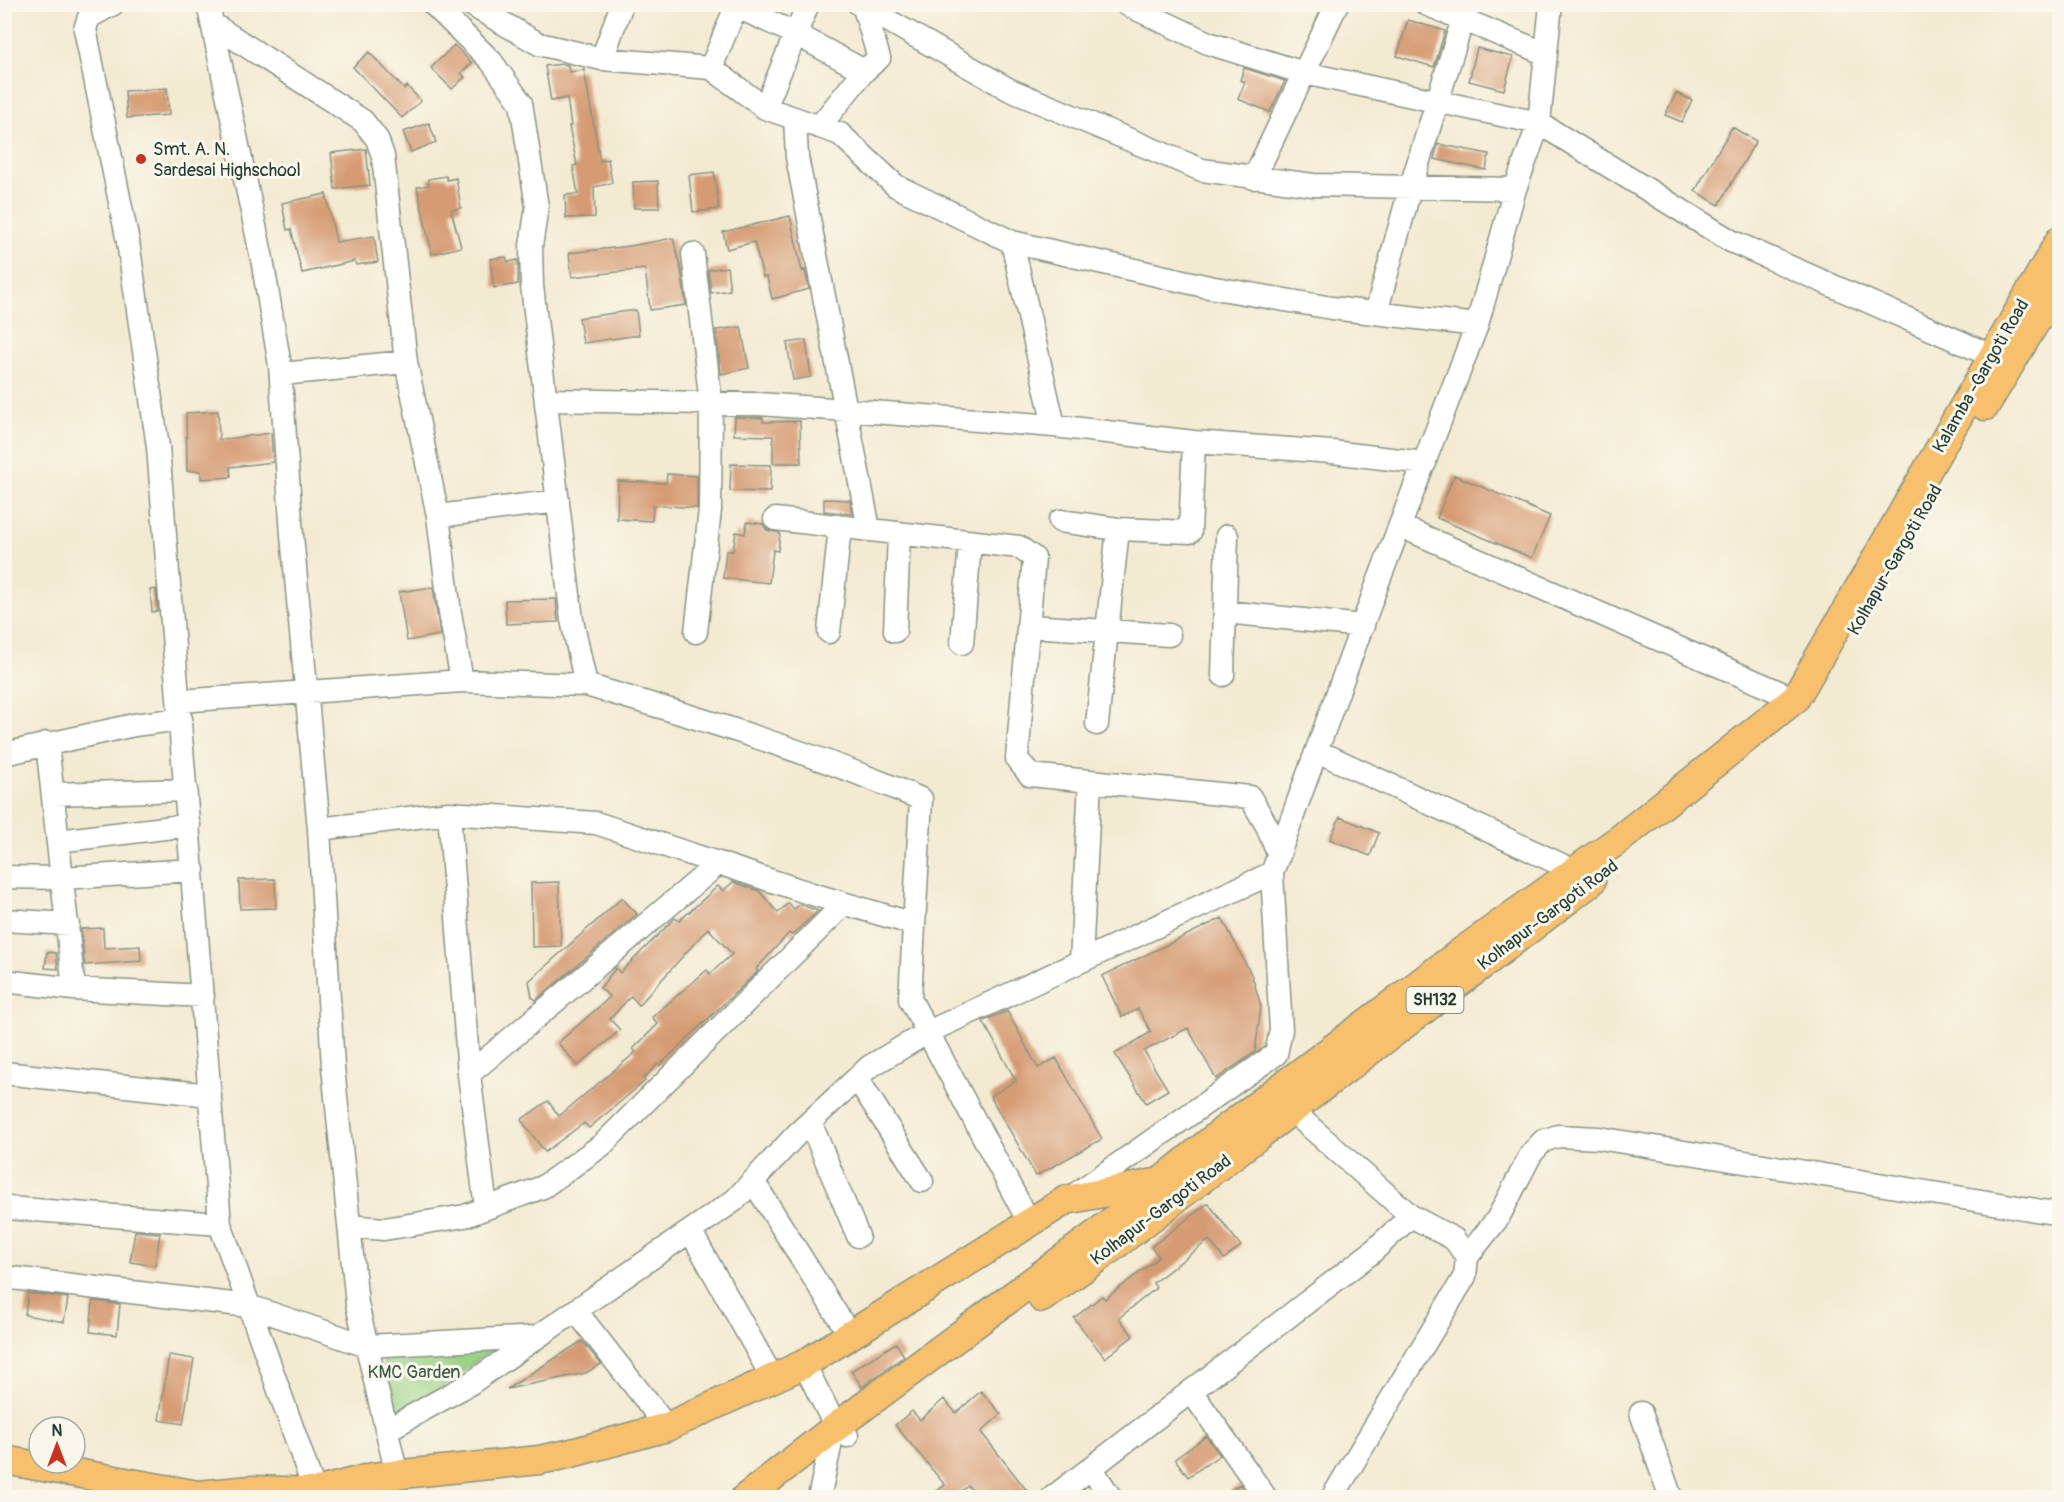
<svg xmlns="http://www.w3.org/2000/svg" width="2064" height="1502" viewBox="0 0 2064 1502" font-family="Pangolin,sans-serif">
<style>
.green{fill:#9ad284;stroke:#5c885c;stroke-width:1.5}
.building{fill:#d69b73}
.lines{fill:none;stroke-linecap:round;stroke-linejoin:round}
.minor-casing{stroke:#899483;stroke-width:25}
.major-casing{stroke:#899483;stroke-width:31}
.minor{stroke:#fff;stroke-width:22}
.major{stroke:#f8bf6c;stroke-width:28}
.poi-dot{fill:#c8321e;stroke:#fbf7ec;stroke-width:2}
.labels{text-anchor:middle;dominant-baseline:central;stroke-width:6;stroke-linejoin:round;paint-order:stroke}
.shield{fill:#fbf7ec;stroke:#61756b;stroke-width:1.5}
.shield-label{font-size:16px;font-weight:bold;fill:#1f3d34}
.poi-label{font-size:18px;fill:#1f3d34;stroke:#fbf7ec;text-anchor:start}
.street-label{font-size:18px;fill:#1f3d34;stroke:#fbf7ec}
.park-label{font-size:18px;fill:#385b44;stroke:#fbf7ec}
</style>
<rect width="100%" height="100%" fill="#fbf7ec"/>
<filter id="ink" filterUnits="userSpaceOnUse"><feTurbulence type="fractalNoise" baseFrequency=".0167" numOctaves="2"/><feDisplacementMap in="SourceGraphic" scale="12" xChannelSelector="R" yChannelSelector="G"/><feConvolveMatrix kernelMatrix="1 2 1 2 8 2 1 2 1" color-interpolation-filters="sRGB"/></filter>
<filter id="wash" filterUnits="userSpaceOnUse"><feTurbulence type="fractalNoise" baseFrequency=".008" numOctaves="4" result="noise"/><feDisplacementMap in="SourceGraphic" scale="24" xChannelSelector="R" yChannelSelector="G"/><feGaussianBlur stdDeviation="1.35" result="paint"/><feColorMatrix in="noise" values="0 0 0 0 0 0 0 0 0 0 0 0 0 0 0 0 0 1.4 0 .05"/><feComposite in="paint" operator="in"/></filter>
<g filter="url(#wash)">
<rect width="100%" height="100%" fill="#f3ead2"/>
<path class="green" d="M505 1339 387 1430 383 1345Z"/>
<g id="blocks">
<path class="building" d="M1408 20 1445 31 1434 67 1397 56Z
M454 45 472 63 461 73 465 77 452 89 431 68Z
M1477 48 1513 57 1504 90 1469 81Z
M369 52 404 89 407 86 421 101 402 118 353 67Z
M563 64 568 65 569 72 584 70 600 161 608 159 612 183 594 187 595 217 566 218 565 195 578 194 573 166 577 165 569 126H571L567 98 551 101 545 66Z
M1244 68 1285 81 1270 112 1238 99 1245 82 1240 80Z
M167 88 169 115 127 118 125 91Z
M1676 93 1692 100 1682 122 1665 115Z
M429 123 436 142 411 152 403 132Z
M1732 127 1756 141 1719 205 1695 191Z
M1438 144 1489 154 1486 170 1434 159Z
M366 149 370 185 335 189 331 153Z
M714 172 719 209 693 212 689 175Z
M446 176 447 180 456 178 461 208 451 210 461 247 432 254 417 187 429 185 428 179Z
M658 181 659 208H634L633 182Z
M326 194 336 242 374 236 378 262 356 265 355 261 302 273 291 229 287 230 282 203Z
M790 216 802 271 805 270 809 289 772 299 767 277H763L754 242 727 249 723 232Z
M673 238 681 270 686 305 650 310 645 269 572 277 569 253 630 246Z
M506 257 508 262 518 260V284L494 288 490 259Z
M727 267 730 290 711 293 708 270Z
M636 310 639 335 583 343 579 318Z
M741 327 749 368 721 374 716 330Z
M806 340 811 377 793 380 787 343Z
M218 411 219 440 271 433 273 462 230 467 231 477 201 479V471H187L186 413Z
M735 417 763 418V422L800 421 801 463H773V436L734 435Z
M731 464 771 465 770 492 730 491Z
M667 474 697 476V508L653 505 652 521 617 519 618 481 666 483Z
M1454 475 1550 516 1532 558 1437 518Z
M824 499 850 500 852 514 824 511Z
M747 522 763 524 767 530 780 533 778 551 773 550 769 583 723 578 726 551H733L736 532 745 534Z
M433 587 440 635 407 641 399 592Z
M156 589 158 611 152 612 150 590Z
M556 599 558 622 506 624 505 600Z
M1340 817 1379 833 1370 856 1330 839Z
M275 879 276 908 240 909 239 880Z
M559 882 561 946 532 947 531 883Z
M733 882 759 891 778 913 788 903 794 909 800 904 818 911 792 935 789 933 756 969 758 971 660 1065 658 1064 643 1079 645 1081 589 1128 584 1123 545 1152 521 1120 548 1101 559 1116 636 1052 633 1049 658 1024 652 1017 707 970 710 974 732 954 708 928 639 1005 631 996 610 1019 620 1030 578 1066 558 1043 610 997 600 988 616 968 620 973 675 918 679 921 718 886 723 891Z
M622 898 637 914 536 1000 532 997 529 981Z
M1222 918 1252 976 1261 1006 1255 1052 1216 1079 1188 1028 1144 1051 1168 1090 1146 1103 1115 1054 1151 1032 1138 1009 1122 1017 1102 976Z
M103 928 104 948 140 946 141 961 85 965 81 929Z
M47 952 56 953 58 969 45 968Z
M1007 1011 1038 1068 1056 1058 1102 1139 1036 1176 990 1096 1016 1081 983 1021Z
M1208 1203 1241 1246 1224 1259 1209 1240 1153 1283 1156 1288 1119 1318 1133 1336 1105 1358 1074 1318 1102 1296 1105 1299 1159 1257 1151 1247Z
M135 1231 160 1233 155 1266 130 1262Z
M28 1293 68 1298 64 1322 25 1315Z
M93 1301 120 1304 117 1335 90 1332Z
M582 1341 601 1364 586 1373 507 1389Z
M896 1343 904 1356 862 1387 851 1371Z
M169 1355 194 1359 183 1424 159 1420Z
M981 1391 1001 1414 981 1432 1032 1497H1020L1013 1494 1010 1497H977L968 1486 953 1497H929L945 1485 895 1425 912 1411 920 1420 944 1399 956 1413Z
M1206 1436 1220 1455 1188 1477 1175 1459Z
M1240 1484 1249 1497H1220Z"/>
</g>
</g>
<g filter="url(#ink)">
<use href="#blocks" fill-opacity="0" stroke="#899483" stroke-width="1.5"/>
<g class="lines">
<defs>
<path id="minor" d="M113 4 89 17 85 29 128 242 158 447 220 1224 315 1492
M208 4 262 259 280 366 292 535 319 829 333 1067 357 1304 397 1475
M433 4 491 61 521 103 537 207 531 246 532 286 572 620 586 685C699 718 812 752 921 799L910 999 1029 1222
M470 4 539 44 602 59 711 68
M731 4 796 34 864 71
M737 4 711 68 765 108 840 134 896 186 1012 242 1209 287 1332 308 1477 325
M859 4 1010 90 1202 170 1313 185 1515 189
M1126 4 1208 43 1304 73 1539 123 1731 241 1992 356
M1426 4 1546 54
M214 25 363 121 377 139 383 156 406 362 438 516 450 613 462 681 586 685
M602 59 622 4
M765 108 808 4
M795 119 797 157 869 529
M819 127 864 71 879 58 864 8 866 4
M1254 178 1337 4
M1012 242 1054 426
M693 254 711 403 710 510 696 632
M1376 313 1410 189 1462 22
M281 374 406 362
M548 400 758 404 847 410 1054 426 1194 442 1332 452 1425 463
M438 516 558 501
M775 519 1019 547 1034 558 1017 759 1030 775 1250 797 1267 826 1279 856
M1060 521 1118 529 1190 532 1194 442
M1400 526 1795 699
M1225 612 1363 626
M1030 626 1169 635
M895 631 899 535
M829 632 840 527
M962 643 970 543
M1223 675 1227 536
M179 701 462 681
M1097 724 1118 529
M47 743 74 989
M1317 751 1575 871
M4 754 134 725 181 719
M53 794 186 790
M449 813 469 1074 486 1208
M319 829 449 813 596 823 812 894 914 924
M58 841 189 825
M4 877 61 878 193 870
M4 920 68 924
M1081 961 1090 781
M4 981 74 989 203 996
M4 1073 210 1095
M469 1074 719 863
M857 1078 922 1181
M1286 1096 1291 1110 1411 1216 1454 1239 1467 1257 1465 1276 1332 1498
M810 1122 858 1236
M753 1181 851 1337
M1070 1198 1276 1054 1281 1030 1272 873 1377 585 1477 325 1515 189 1539 123 1551 4
M8 1208 220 1224
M349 1226 384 1229 465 1216 543 1187 602 1145 844 904
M691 1232 773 1379
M1467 1257 1498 1218 1531 1154 1543 1141 1558 1136 1599 1138 2060 1214
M4 1277 249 1306 367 1346 537 1337
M576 1311 667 1427
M804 1364 836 1427 847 1436
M1191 1391 1266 1498
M1641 1413 1671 1498
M387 1430 471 1383 735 1200 797 1134 869 1067 928 1032 1272 873
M1091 1468 1111 1498
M819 1498 830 1447
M1052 1498 1371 1253 1411 1216"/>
<path id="major" d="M1985 406 2060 281
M1042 1298 1106 1252 1591 882
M4 1460 198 1495 251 1490 315 1492 373 1477 539 1460 568 1454 667 1427 804 1364 1066 1200 1155 1183
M745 1498 836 1427 1095 1235 1224 1130 1464 950 1621 838 1795 699 2060 240"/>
</defs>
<use href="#minor" class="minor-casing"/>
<use href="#major" class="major-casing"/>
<use href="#minor" class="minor"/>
<use href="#major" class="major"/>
</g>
</g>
<circle class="poi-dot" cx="141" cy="159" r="6"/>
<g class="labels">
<rect class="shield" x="1406.5" y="987" width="57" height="26" rx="4.5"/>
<g class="shield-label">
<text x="1435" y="1000">SH132</text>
</g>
<g class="poi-label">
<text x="153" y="149">Smt. A. N.<tspan x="153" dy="21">Sardesai Highschool</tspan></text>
</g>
<g class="street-label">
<text transform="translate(1981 376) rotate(-60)">Kalamba -Gargoti Road</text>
<text transform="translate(1895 560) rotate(-60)">Kolhapur-Gargoti Road</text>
<text transform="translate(1548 915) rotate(-37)">Kolhapur-Gargoti Road</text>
<text transform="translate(1161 1210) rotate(-37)">Kolhapur-Gargoti Road</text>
</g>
<g class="park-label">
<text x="414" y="1372">KMC Garden</text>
</g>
</g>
<rect width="2064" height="1502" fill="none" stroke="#fbf7ec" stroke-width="24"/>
<g transform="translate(57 1445)"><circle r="28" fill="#fbf7ec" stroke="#a3ada2" stroke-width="1.5"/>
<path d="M0-4.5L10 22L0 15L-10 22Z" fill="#c8321e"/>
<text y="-9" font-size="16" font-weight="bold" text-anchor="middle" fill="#1f3d34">N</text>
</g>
</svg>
